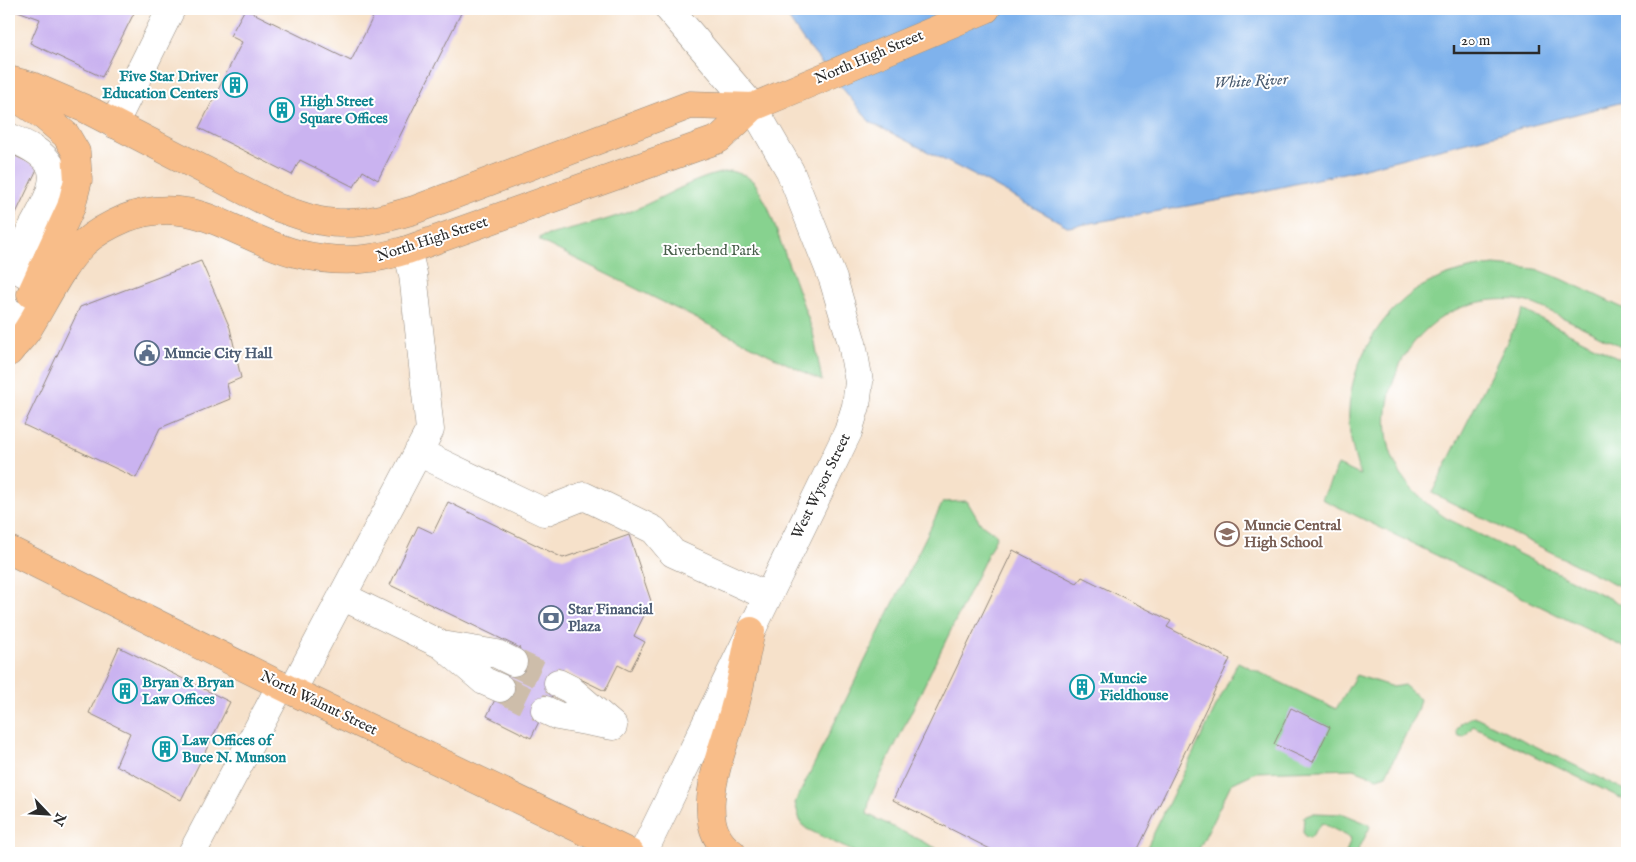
<svg xmlns="http://www.w3.org/2000/svg" width="1636" height="862" viewBox="0 0 1636 862" font-family="'IM FELL English',serif">
<style>
.green{fill:#87d28f;stroke:#597e5d}
.water{fill:#7fb2ec;stroke:#556e8c}
.building{fill:#cab3f0}
.lines{fill:none;stroke-linecap:round;stroke-linejoin:round}
.minor-tunnel{stroke:#cdbdaa;stroke-width:28;stroke-dasharray:28 14;stroke-linecap:butt}
.minor-casing{stroke:#90867a;stroke-width:29}
.major-casing{stroke:#90867a;stroke-width:29}
.minor{stroke:#fff;stroke-width:28}
.major{stroke:#f8bd89;stroke-width:28}
.labels{text-anchor:middle;dominant-baseline:central;stroke-width:4;stroke-linejoin:round;paint-order:stroke}
.street-label{font-size:15px;fill:#2b2b2b;stroke:#fff}
.culture-label{font-size:15px;font-weight:bold;fill:#0d838f;stroke:#fff;text-anchor:start}
.park-label{font-size:15px;fill:#475d49;stroke:#fff}
.service-label{font-size:15px;font-weight:bold;fill:#4e5e75;stroke:#fff;text-anchor:start}
.education-label{font-size:15px;font-weight:bold;fill:#785e54;stroke:#fff;text-anchor:start}
.water-label{font-size:16px;font-style:italic;fill:#485a6f;stroke:#fff}
</style>
<rect width="100%" height="100%" fill="#fff"/>
<filter id="ink" filterUnits="userSpaceOnUse"><feTurbulence type="fractalNoise" baseFrequency=".02" numOctaves="2"/><feDisplacementMap in="SourceGraphic" scale="10" xChannelSelector="R" yChannelSelector="G"/><feConvolveMatrix kernelMatrix="1 2 1 2 8 2 1 2 1" color-interpolation-filters="sRGB"/></filter>
<filter id="wash" filterUnits="userSpaceOnUse"><feTurbulence type="fractalNoise" baseFrequency=".0096" numOctaves="4" result="noise"/><feDisplacementMap in="SourceGraphic" scale="20" xChannelSelector="R" yChannelSelector="G"/><feGaussianBlur stdDeviation="1.12" result="paint"/><feColorMatrix in="noise" values="0 0 0 0 0 0 0 0 0 0 0 0 0 0 0 0 0 1.4 0 .05"/><feComposite in="paint" operator="in"/></filter>
<g filter="url(#wash)">
<rect width="100%" height="100%" fill="#f6e1ca"/>
<path class="green" d="M730 171 745 175 755 183 768 207 813 332 822 381 540 241V237C569 230 598 223 626 213 661 200 693 177 730 171Z
M1494 265 1536 269 1562 279 1627 310V349C1607 339 1586 329 1566 319 1550 312 1533 301 1516 300 1454 295 1404 333 1390 393 1385 414 1385 436 1392 456 1403 485 1422 501 1446 518L1627 607V649L1322 499 1338 465 1360 475C1355 458 1350 441 1349 423 1346 371 1377 314 1421 287 1444 274 1468 268 1494 265Z
M1523 310 1627 362V590L1432 493Z
M967 501 980 523 997 535 870 797 867 814 946 853H856L807 829 801 824 795 803 943 502Z
M1238 662 1336 709 1356 675 1393 687 1404 685 1420 699 1417 711 1386 775 1377 778 1354 769 1256 772 1231 784 1197 853H1144Z
M1474 716 1627 791V801L1473 726 1464 737 1459 736 1456 731 1462 722Z
M1314 813 1344 814 1368 824 1370 827 1357 853H1346L1351 838 1322 823 1310 838 1306 837 1303 832 1304 817Z"/>
<path class="water" d="M782 9H1627V101L1357 170 1232 198 1069 227 987 182 870 122 803 40Z"/>
<g id="blocks">
<path class="building" d="M12 9H136L102 77 30 43 40 19Z
M245 9 351 61 377 9H400L409 13 411 9H463L378 180 363 171 354 187 300 160 292 175 199 128 242 42 230 36Z
M9 153 38 167 9 228Z
M201 261 230 328 241 378 227 384 230 399 160 428 136 478 24 425 80 307Z
M448 502 563 558 629 535 651 601 634 636 645 642 630 671 618 665 605 691 564 671 531 738 487 716 520 648 390 585 418 526 433 533Z
M1013 550 1077 583 1082 577 1171 621 1167 627 1230 659 1136 853H998L893 800Z
M119 647 230 702 181 800 116 765 130 733 89 713Z
M1291 708 1330 727 1313 762 1274 744Z"/>
</g>
</g>
<g filter="url(#ink)">
<use href="#blocks" fill-opacity="0" stroke="#90867a" stroke-width="1"/>
<g class="lines">
<path class="minor-tunnel" d="M513 662 558 683
M500 688 545 710"/>
<defs>
<path id="minor" d="M114 124 171 9
M9 137C22 143 39 150 48 162 67 185 24 233 18 258 17 261 17 266 17 269L37 280
M9 312 19 318
M418 452 544 512 584 496 654 530 673 553 767 596
M342 596 442 645 484 681 500 688
M442 645 497 654 513 662
M558 683 570 689 613 726
M292 691 430 430 413 274 407 250
M545 710 558 716 613 726
M192 853 281 685
M643 853 848 432 856 406 859 382 852 343 833 279 790 171 753 107 669 9"/>
<path id="major" d="M9 80 32 86 88 110 276 207C296 214 318 223 340 223 366 224 390 217 414 210L690 105 753 107
M9 87 24 103 45 117 66 135 76 152 78 180 71 207 31 294
M9 352C15 344 23 337 28 329 46 300 60 267 84 243 96 232 112 224 126 218 193 192 235 237 295 253 319 259 346 262 371 258 383 257 395 253 407 250L719 139 753 107 986 9
M9 550 292 691 630 853
M732 853C688 824 724 749 734 710 741 684 745 657 751 631"/>
</defs>
<use href="#minor" class="minor-casing"/>
<use href="#major" class="major-casing"/>
<use href="#minor" class="minor"/>
<use href="#major" class="major"/>
</g>
</g>
<defs>
<symbol id="building-ring" viewBox="-11 -11 22 22"><circle r="9.5" fill="#fff" stroke="#0f9aa8" stroke-width="1.5"/><path d="M-4-6H4V6H1V3H-1V6H-4ZM-2.5-4.3h1.7v1.8h-1.7ZM.8-4.3h1.7v1.8H.8ZM-2.5-1h1.7V.8h-1.7ZM.8-1h1.7V.8H.8Z" fill="#0f9aa8"/></symbol>
<symbol id="civic-ring" viewBox="-11 -11 22 22"><circle r="9.5" fill="#fff" stroke="#5c6f8a" stroke-width="1.5"/><path d="M-.6-6.5H3V-4.5H.6V-3L4-1V1h2V6H-6V1h2V-1L-.6-3ZM-1.2 2.5V6h2.4V2.5Z" fill="#5c6f8a"/></symbol>
<symbol id="school-ring" viewBox="-11 -11 22 22"><circle r="9.5" fill="#fff" stroke="#8d6e63" stroke-width="1.5"/><path d="M0-5L7-2L0 1L-7-2ZM-4 1L0 2.5L4 1V4Q0 6-4 4Z" fill="#8d6e63"/></symbol>
<symbol id="bank-ring" viewBox="-11 -11 22 22"><circle r="9.5" fill="#fff" stroke="#5c6f8a" stroke-width="1.5"/><path d="M-6-4H6V4H-6ZM0-2.3a2.3 2.3 0 1 0 0 4.6a2.3 2.3 0 1 0 0-4.6Z" fill="#5c6f8a"/></symbol>
</defs>
<g fill-rule="evenodd">
<use href="#building-ring" x="221" y="71" width="28" height="28"/>
<use href="#building-ring" x="268" y="96" width="28" height="28"/>
<use href="#civic-ring" x="133" y="339" width="28" height="28"/>
<use href="#school-ring" x="1213" y="520" width="28" height="28"/>
<use href="#bank-ring" x="537" y="604" width="28" height="28"/>
<use href="#building-ring" x="1068" y="673" width="28" height="28"/>
<use href="#building-ring" x="111" y="677" width="28" height="28"/>
<use href="#building-ring" x="151" y="735" width="28" height="28"/>
</g>
<g class="labels">
<g class="street-label">
<text transform="translate(869 57) rotate(-23)">North High Street</text>
<text transform="translate(432 239) rotate(-18)">North High Street</text>
<text transform="translate(821 486) rotate(-64)">West Wysor Street</text>
<text transform="translate(319 703) rotate(26)">North Walnut Street</text>
</g>
<g class="culture-label">
<text x="218" y="76" text-anchor="end">Five Star Driver<tspan x="218" dy="17">Education Centers</tspan></text>
<text x="300" y="101">High Street<tspan x="300" dy="17">Square Offices</tspan></text>
<text x="1100" y="678">Muncie<tspan x="1100" dy="17">Fieldhouse</tspan></text>
<text x="142" y="682">Bryan &amp; Bryan<tspan x="142" dy="17">Law Offices</tspan></text>
<text x="182" y="740">Law Offices of<tspan x="182" dy="17">Buce N. Munson</tspan></text>
</g>
<g class="park-label">
<text x="711" y="250">Riverbend Park</text>
</g>
<g class="service-label">
<text x="164" y="353">Muncie City Hall</text>
<text x="568" y="609">Star Financial<tspan x="568" dy="17">Plaza</tspan></text>
</g>
<g class="education-label">
<text x="1244" y="525">Muncie Central<tspan x="1244" dy="17">High School</tspan></text>
</g>
<g class="water-label">
<text transform="translate(1251 82) rotate(-3)">White River</text>
</g>
</g>
<rect width="1636" height="862" fill="none" stroke="#fff" stroke-width="30"/>
<g transform="translate(48 814) rotate(115)" stroke="#ffffff" stroke-width="4" paint-order="stroke">
<path d="M0-4L9 19L0 12L-9 19Z" fill="#2b2b2b"/>
<text y="-8" font-size="14" font-weight="bold" text-anchor="middle" fill="#2b2b2b">N</text>
</g>
<path d="M1454 45v8h85v-8" fill="none" stroke="#2b2b2b" stroke-width="2.5"/>
<text x="1461" y="45" font-size="15" fill="#2b2b2b" stroke="#ffffff" stroke-width="4" paint-order="stroke">20 m</text>
</svg>
